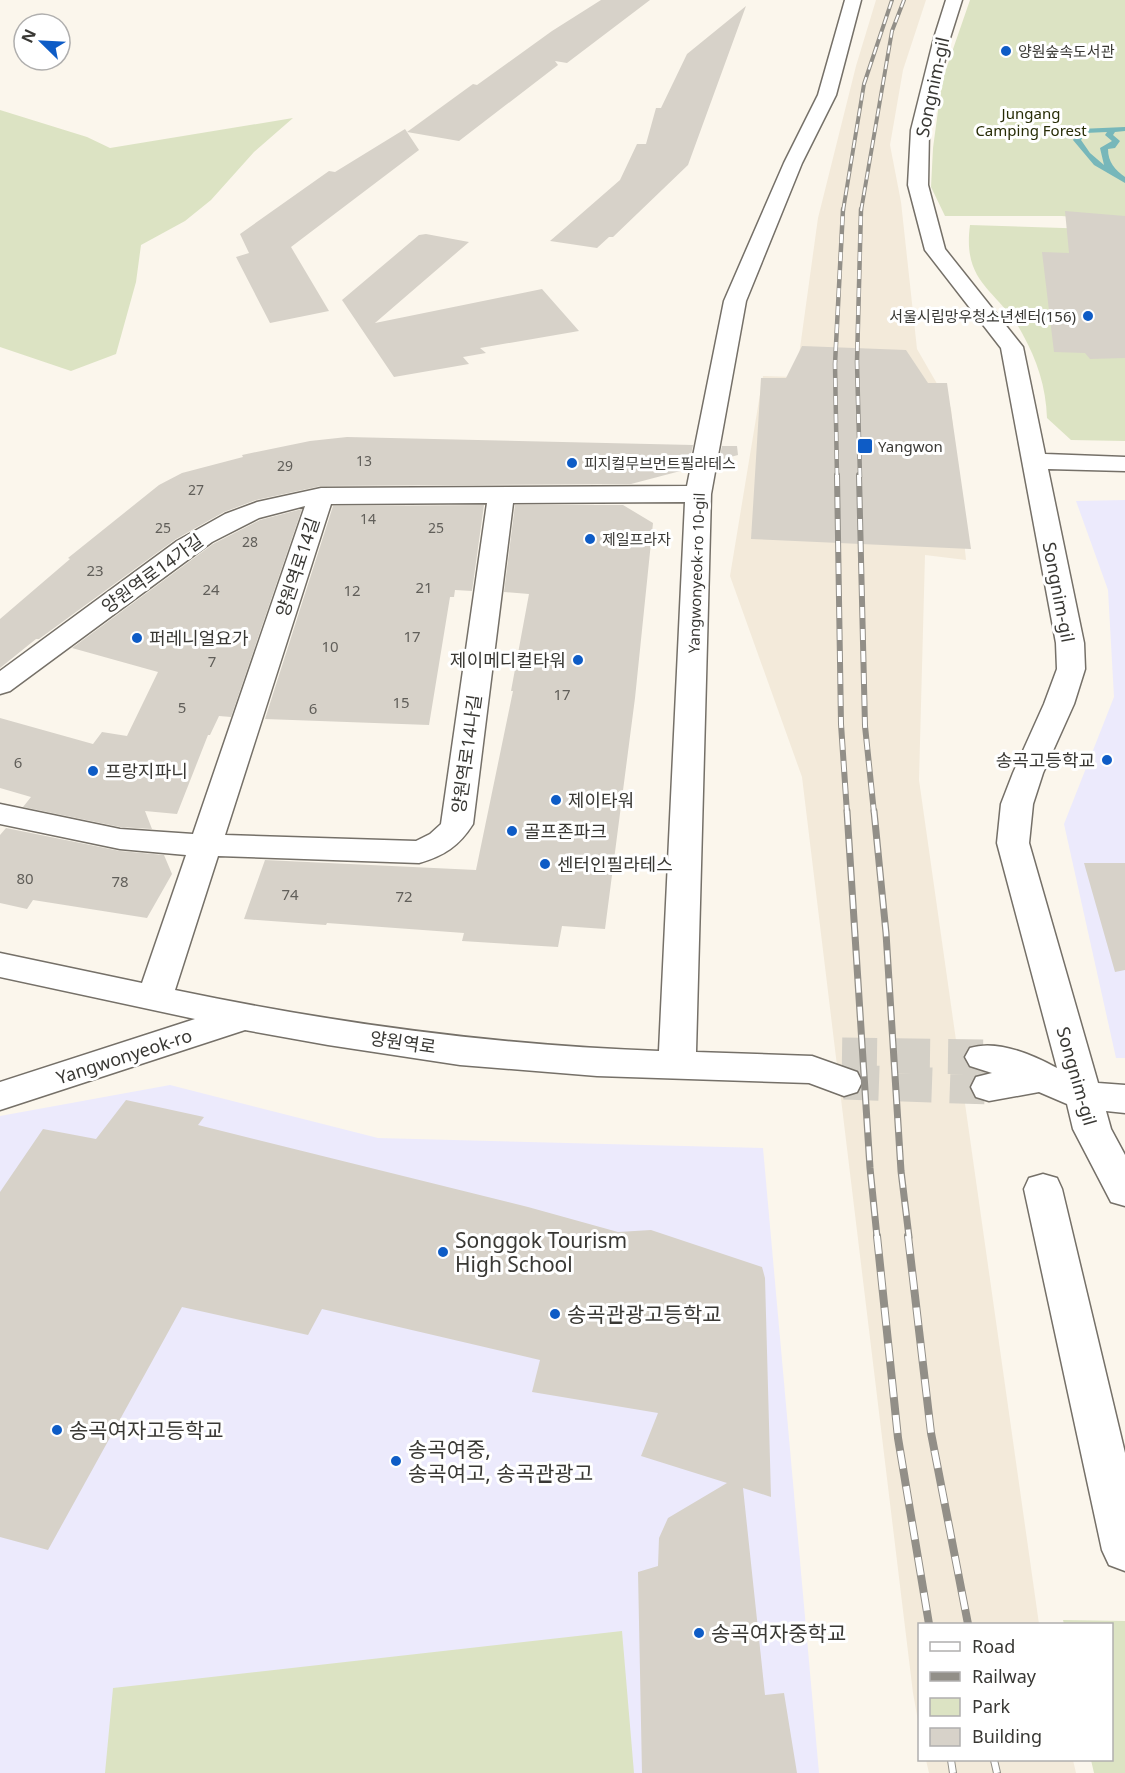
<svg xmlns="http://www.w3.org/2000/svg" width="1125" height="1773" viewBox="0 0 1125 1773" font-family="'Noto Sans','Noto Sans KR',sans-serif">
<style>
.built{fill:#f3eada}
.education{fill:#eceafc}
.green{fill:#dce3c3}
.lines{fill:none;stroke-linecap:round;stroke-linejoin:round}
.stream{fill:#77b7ba;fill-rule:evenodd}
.building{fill:#d7d2c9}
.minor-tunnel{stroke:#d4d0c7;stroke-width:35;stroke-dasharray:35 18;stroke-linecap:butt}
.minor-casing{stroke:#757068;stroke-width:3}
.minor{fill:#fff;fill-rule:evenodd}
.rail-far4-casing{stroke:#928f88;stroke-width:4}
.rail-far3-casing{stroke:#928f88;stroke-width:4.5}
.rail-far2-casing{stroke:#928f88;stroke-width:6}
.rail-far1-casing{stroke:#928f88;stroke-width:7}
.rail-casing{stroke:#928f88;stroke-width:8}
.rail-far4{stroke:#fff;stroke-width:2;stroke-dasharray:8;stroke-linecap:butt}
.rail-far3{stroke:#fff;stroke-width:3;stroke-dasharray:9;stroke-linecap:butt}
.rail-far2{stroke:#fff;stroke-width:4;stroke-dasharray:11;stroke-linecap:butt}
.rail-far1{stroke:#fff;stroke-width:4.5;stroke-dasharray:14;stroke-linecap:butt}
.rail{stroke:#fff;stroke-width:6;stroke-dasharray:18;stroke-linecap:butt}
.poi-dot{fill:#0e5cc6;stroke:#fff;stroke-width:2}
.labels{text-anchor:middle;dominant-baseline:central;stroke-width:6;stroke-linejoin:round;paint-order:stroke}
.far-number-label{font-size:14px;fill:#605e59}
.far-poi-label{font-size:15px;fill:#393834;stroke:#fff;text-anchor:start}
.far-park-label{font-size:15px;fill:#272c06;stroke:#fff}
.number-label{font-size:15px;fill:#605e59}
.far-street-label{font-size:15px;fill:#393834;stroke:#fff}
.street-label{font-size:18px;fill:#393834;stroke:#fff}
.poi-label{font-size:18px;fill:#393834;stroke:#fff;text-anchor:start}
.near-poi-label{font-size:21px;fill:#393834;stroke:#fff;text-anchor:start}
</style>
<rect width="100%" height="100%" fill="#fbf6ec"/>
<path class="built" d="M876 0H926L903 70 890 145 901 202 917 349 951 408 966 560 925 555 919 780 1039 1624H920L919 1726 913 1693 802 777 730 576 763 376 796 377 818 218 856 66Z
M926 1760H1073L1076 1773H929Z"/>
<path class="education" d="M1125 500V1058H1116L1064 824 1114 697 1108 590 1076 501Z
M170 1085 378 1138 763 1148 819 1773H0V1116Z"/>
<path class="green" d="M970 0H1125V222L1062 216H945L931 187 933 148 942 81Z
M0 110 87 137 110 148 293 118 254 152 211 200 185 221 141 245 136 282 116 354 71 371 0 347Z
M970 225 1125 230V441L1071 440 1047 418C1046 387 1037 360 1022 333 998 289 962 285 970 225Z
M1063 1620 1125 1621V1773H1094L1091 1760H1112V1624H1064Z
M622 1631 634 1773H105L113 1688Z"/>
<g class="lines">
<path class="stream" d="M1125 127V131L1115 132 1113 135 1120 141 1115 148 1108 149C1108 162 1115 170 1125 177V183L1094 165 1073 140 1080 129ZM1107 132 1105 135 1112 141 1100 148 1104 165 1090 153 1081 140 1085 133Z"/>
</g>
<path class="building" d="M601 0H650L567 63 555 61 558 65 459 141 407 132 419 150 291 247 329 311 270 323 236 257 249 253 240 234 329 171 335 172 405 129 407 132 473 84 477 85 552 31Z
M746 6 688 165 613 237H609L597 248 550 241 620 180 637 144H646L656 108H661L687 54Z
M1065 211 1125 216V358L1090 359 1085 353 1054 352 1042 252 1069 253Z
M426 234 469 242 375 323 542 289 579 331 480 348 486 353 463 357 469 364 394 377 342 300 419 235Z
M802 346 906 350 928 383H947L971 549 751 539 761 378H786Z
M347 437 693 445 688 469 631 484 321 486 256 500 224 512 176 539 39 639H36L0 668V619L70 559 68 558 159 485 182 473 243 457 242 455 310 441Z
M722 446H737L738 455 719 460Z
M484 505 472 591 455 590 454 597H450L429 725 265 719 333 506Z
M515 505H623L653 523 635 698 605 929 562 926 558 947 462 941 464 933 327 923 326 925 244 919 265 860 476 870 513 691H511L529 594 504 592Z
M302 509 231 717 219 716 210 735H208L177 814 145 811 152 829 120 827 23 807 31 797 0 788V718L93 744 102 732 127 736 158 672 72 648 213 544 260 520Z
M6 828 120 851 164 855 172 874 147 918 33 900 27 909 0 903V835Z
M1084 863H1125V970L1115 972Z
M126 1100 204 1117 198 1125 528 1207 618 1232 651 1230 762 1267 765 1278 771 1497 743 1488 765 1695 784 1693 797 1773H642L638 1572 658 1566 659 1538 668 1518 727 1483 641 1456 658 1413 532 1392 540 1360 322 1309 308 1335 182 1307 48 1550 0 1537V1192L43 1129 96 1139Z"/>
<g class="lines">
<path class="minor-tunnel" d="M842 1055 983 1057
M844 1082 989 1087"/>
<defs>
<path id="minor" d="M845 0H861L836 95 802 163 746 301 711 494 696 1052 812 1056 857 1072 862 1082 857 1092 844 1096 809 1083 597 1076 460 1065 328 1045 245 1030 0 1110V1082L195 1019 0 977V953L142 983 186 855 120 849 0 824V804L120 829 193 834 305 506 259 518 212 542 10 691 0 694V671L177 541 225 514 257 502 321 488 687 486 724 301 784 163 818 95ZM685 502 659 1051C493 1045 338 1024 175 990L218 856 419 863C444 856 459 846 473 824L513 503ZM487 503 441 824 430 834 416 841 225 835 331 504Z
M946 0H962L950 38 929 130 928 185 945 249 1023 347 1045 454 1125 457V471L1048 469 1084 643 1085 669 1074 704 1043 773 1033 804 1029 843 1098 1083 1125 1085V1113L1106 1111 1111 1129 1125 1155V1206L1111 1202 1073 1129 1067 1104 1039 1092 989 1101 976 1097 971 1087 976 1077 992 1073 970 1066 965 1057 970 1048C997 1039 1033 1055 1057 1068L997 843 1001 804 1013 773 1044 704 1057 669 1056 643 1001 348 925 250 908 185 911 130 934 38Z
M1043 1174 1057 1178 1062 1189 1125 1453V1571L1109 1565 1102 1550 1024 1189 1029 1178Z"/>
</defs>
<use href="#minor" class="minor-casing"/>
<use href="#minor" class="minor"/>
<defs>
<path id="rail-far4" d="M843 211 864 84 892 0
M861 211 892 31 904 0"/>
<path id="rail-far3" d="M837 477 835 364 843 209
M860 477 857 362 861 209"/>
<path id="rail-far2" d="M837 475 841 724 847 813
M859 475 865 726 874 813"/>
<path id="rail-far1" d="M847 811 870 1168 877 1237
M874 811 886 933 901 1171 909 1237"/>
<path id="rail" d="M877 1236 898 1438 929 1624
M908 1236 931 1433 968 1624
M951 1760 953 1773
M994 1760 997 1773"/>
</defs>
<use href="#rail-far4" class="rail-far4-casing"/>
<use href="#rail-far3" class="rail-far3-casing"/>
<use href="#rail-far2" class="rail-far2-casing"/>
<use href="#rail-far1" class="rail-far1-casing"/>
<use href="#rail" class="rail-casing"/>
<use href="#rail-far4" class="rail-far4"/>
<use href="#rail-far3" class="rail-far3"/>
<use href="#rail-far2" class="rail-far2"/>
<use href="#rail-far1" class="rail-far1"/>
<use href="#rail" class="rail"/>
</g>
<g class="poi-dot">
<circle cx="1006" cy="51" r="6"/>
<circle cx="1088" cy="316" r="6"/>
<rect x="857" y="438" width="16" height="16" rx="3"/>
<circle cx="572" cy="463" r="6"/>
<circle cx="590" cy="539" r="6"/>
<circle cx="137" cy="638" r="6"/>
<circle cx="578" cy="660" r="6"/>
<circle cx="1107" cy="760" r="6"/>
<circle cx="93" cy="771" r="6"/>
<circle cx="556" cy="800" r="6"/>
<circle cx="512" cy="831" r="6"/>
<circle cx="545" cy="864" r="6"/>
<circle cx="443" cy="1252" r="6"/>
<circle cx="555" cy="1314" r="6"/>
<circle cx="57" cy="1430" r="6"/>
<circle cx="396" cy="1461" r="6"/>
<circle cx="699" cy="1633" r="6"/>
</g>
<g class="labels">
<g class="far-number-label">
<text x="364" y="460">13</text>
<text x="285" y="465">29</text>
<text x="196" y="489">27</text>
<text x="368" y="518">14</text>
<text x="163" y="527">25</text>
<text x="436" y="527">25</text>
<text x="250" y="541">28</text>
</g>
<g class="far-poi-label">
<text x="1018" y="51">양원숲속도서관</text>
<text x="1076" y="316" text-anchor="end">서울시립망우청소년센터(156)</text>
<text x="878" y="446">Yangwon</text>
<text x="584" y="463">피지컬무브먼트필라테스</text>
<text x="602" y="539">제일프라자</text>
</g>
<g class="far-park-label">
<text x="1031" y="113">Jungang<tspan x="1031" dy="17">Camping Forest</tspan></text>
</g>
<g class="number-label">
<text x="95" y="570">23</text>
<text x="424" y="587">21</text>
<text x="211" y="589">24</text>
<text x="352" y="590">12</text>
<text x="412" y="636">17</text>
<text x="330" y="646">10</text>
<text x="212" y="661">7</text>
<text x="562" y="694">17</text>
<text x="401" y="702">15</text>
<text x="182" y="707">5</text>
<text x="313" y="708">6</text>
<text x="18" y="762">6</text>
<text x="25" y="878">80</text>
<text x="120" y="881">78</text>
<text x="290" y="894">74</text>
<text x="404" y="896">72</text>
</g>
<g class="far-street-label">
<text transform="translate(696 573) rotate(-88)">Yangwonyeok-ro 10-gil</text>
</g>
<g class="street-label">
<text transform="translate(932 87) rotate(-78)">Songnim-gil</text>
<text transform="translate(297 567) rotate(-72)">양원역로14길</text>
<text transform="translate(152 573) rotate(-36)">양원역로14가길</text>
<text transform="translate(1059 592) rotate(79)">Songnim-gil</text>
<text transform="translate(466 754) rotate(-82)">양원역로14나길</text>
<text transform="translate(403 1042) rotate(8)">양원역로</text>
<text transform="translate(124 1056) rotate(-18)">Yangwonyeok-ro</text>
<text transform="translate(1077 1076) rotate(74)">Songnim-gil</text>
</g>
<g class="poi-label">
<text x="149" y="638">퍼레니얼요가</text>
<text x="566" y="660" text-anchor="end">제이메디컬타워</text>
<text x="1095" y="760" text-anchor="end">송곡고등학교</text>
<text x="105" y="771">프랑지파니</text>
<text x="568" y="800">제이타워</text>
<text x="524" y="831">골프존파크</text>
<text x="557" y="864">센터인필라테스</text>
</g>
<g class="near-poi-label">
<text x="455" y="1240">Songgok Tourism<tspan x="455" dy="24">High School</tspan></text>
<text x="567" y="1314">송곡관광고등학교</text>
<text x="69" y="1430">송곡여자고등학교</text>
<text x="408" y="1449">송곡여중,<tspan x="408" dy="24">송곡여고, 송곡관광고</tspan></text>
<text x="711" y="1633">송곡여자중학교</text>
</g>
</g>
<rect x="918" y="1623" width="195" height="138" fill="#ffffff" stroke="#b0afae" stroke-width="1.5"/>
<rect x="930" y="1642" width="30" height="9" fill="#ffffff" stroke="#b0afae" stroke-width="1.5"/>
<text x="972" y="1653" font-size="18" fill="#393834">Road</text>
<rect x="930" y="1672" width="30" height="9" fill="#928f88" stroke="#b0afae" stroke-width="1.5"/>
<text x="972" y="1683" font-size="18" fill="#393834">Railway</text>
<rect x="930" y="1698" width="30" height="18" fill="#dce3c3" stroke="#b0afae" stroke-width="1.5"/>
<text x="972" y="1713" font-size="18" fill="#393834">Park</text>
<rect x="930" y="1728" width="30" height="18" fill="#d7d2c9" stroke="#b0afae" stroke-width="1.5"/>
<text x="972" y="1743" font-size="18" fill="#393834">Building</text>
<g transform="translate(42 42) rotate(294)"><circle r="28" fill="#ffffff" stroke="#b0afae" stroke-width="1.5"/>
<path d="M0-4.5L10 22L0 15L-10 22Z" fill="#0e5cc6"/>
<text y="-9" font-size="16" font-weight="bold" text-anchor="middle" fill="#393834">N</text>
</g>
</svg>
